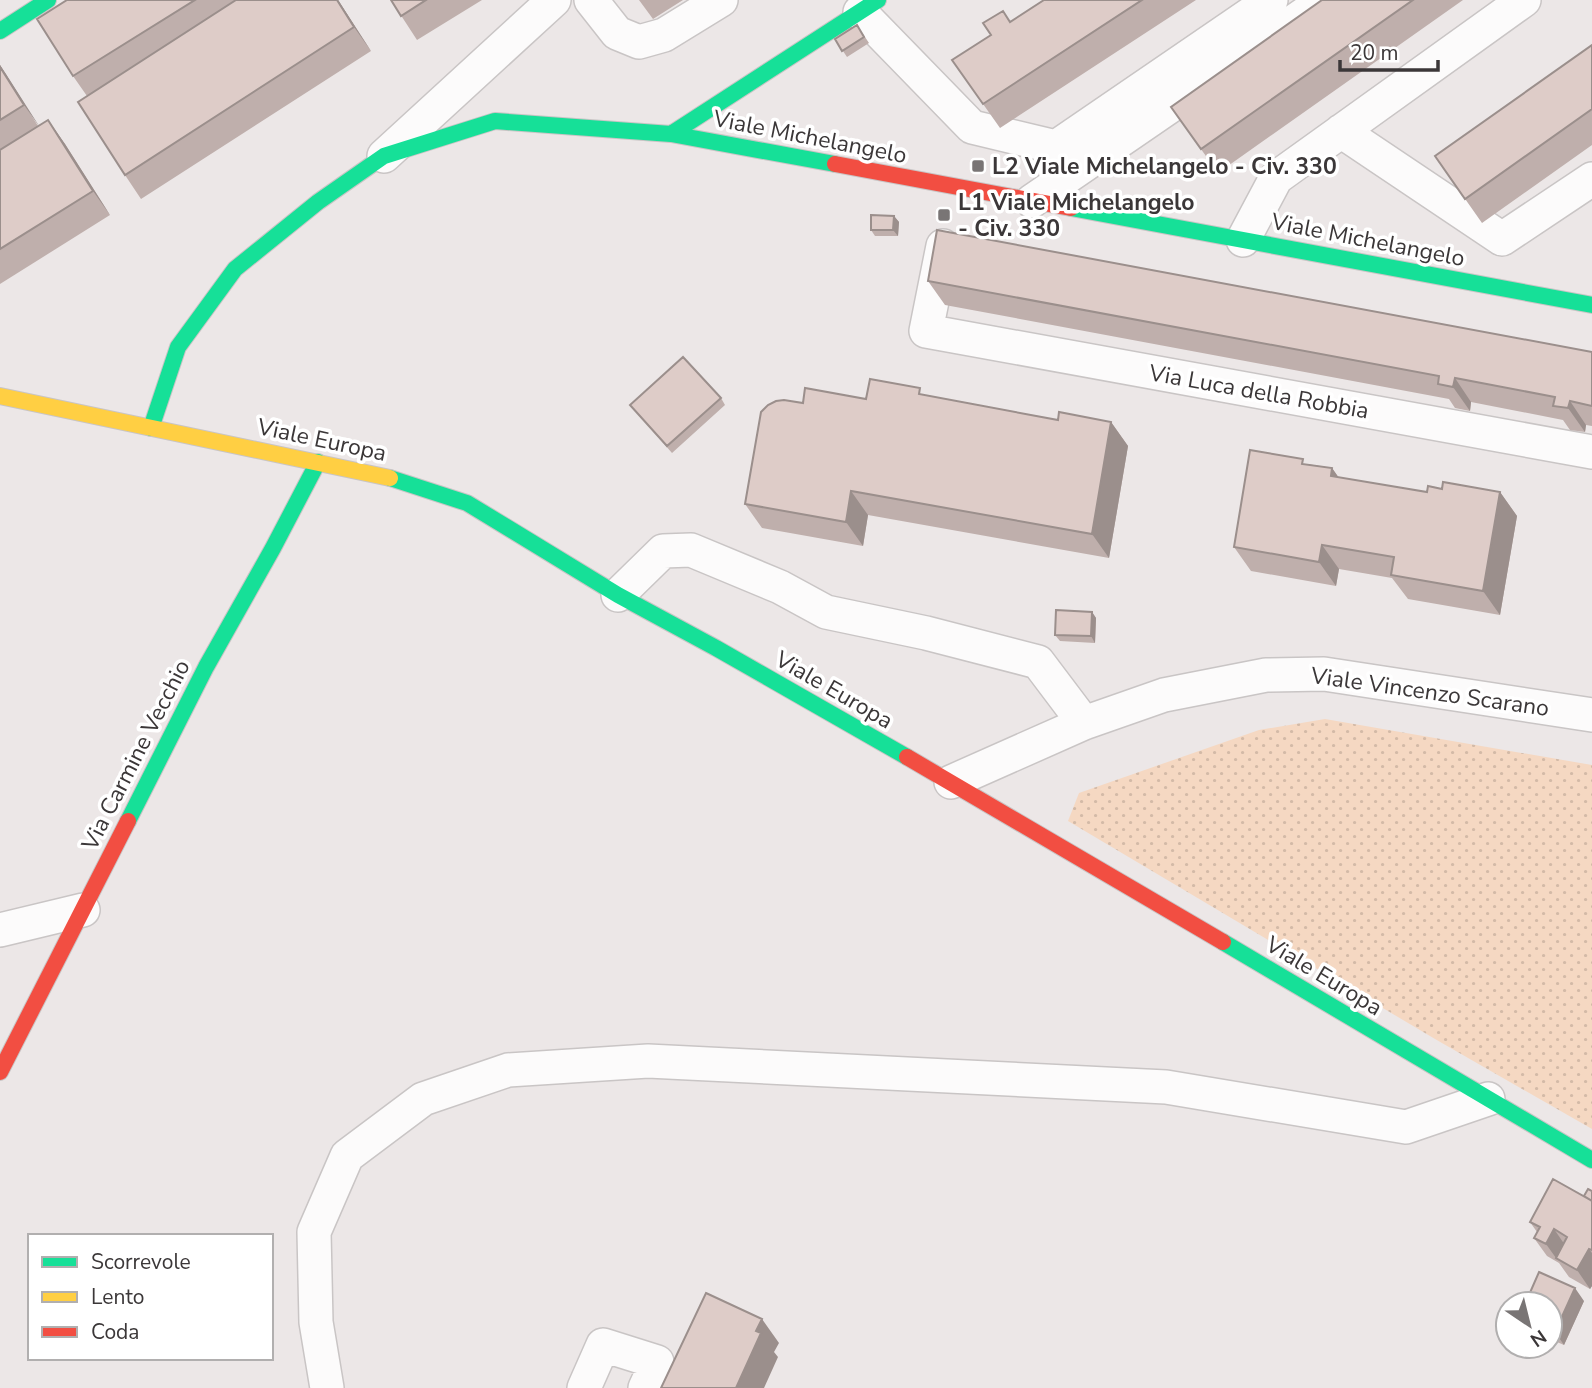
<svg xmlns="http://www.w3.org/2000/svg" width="1592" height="1388" viewBox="0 0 1592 1388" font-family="'Nunito Sans',sans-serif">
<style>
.grass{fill:url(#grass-dots)}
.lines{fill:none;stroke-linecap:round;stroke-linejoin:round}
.street-casing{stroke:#c9c5c5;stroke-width:36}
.fast-casing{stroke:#c9c5c5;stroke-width:18}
.slow-casing{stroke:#c9c5c5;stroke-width:18}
.jam-casing{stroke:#c9c5c5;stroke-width:18}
.street{stroke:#fcfbfb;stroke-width:33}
.fast{stroke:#16e098;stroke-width:16}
.slow{stroke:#ffcf43;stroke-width:16}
.jam{stroke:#f24e42;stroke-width:16}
.wall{fill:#bfafac}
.shaded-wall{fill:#9b8f8c}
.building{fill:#deccc8;stroke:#9b8f8c;stroke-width:2}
.poi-dot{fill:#797575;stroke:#fff;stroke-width:2.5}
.labels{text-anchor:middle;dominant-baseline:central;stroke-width:7;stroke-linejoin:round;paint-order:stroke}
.street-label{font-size:23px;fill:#3b3738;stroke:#fff}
.poi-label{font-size:23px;font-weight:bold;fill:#3b3738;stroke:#fff;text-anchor:start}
</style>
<defs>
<pattern id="grass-dots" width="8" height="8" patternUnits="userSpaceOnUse" patternTransform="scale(1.75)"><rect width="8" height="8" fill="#f5d8c2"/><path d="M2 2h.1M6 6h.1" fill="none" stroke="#d3baa7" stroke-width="1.8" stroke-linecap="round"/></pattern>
</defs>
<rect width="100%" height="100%" fill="#ece7e7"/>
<path class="grass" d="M1325 719 1592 765V1129L1435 1039 1068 821 1079 793 1259 730Z"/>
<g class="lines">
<defs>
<path id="street" d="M591 0 617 33 639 42 664 35 721 0
M860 12 972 127 1056 147 1271 0
M1341 131 1502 239 1592 179
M384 156 554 0
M1032 201 1325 0
M1243 240 1276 178 1524 0
M943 246 926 331 1592 452
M618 595 663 551 691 550 780 587 826 612 926 633 1038 662 1084 723
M951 782 1084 723 1164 695 1266 675 1324 674 1592 715
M0 930 83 910
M327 1388 316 1322 314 1232 347 1156 423 1099 508 1070 648 1061 1166 1087 1406 1127 1488 1099
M584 1388 603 1345 657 1362 645 1388"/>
<path id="fast" d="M0 31 48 0
M671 134 878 0
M1071 208 1592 305
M151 428 178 347 235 269 318 202 384 156 495 121 671 134 835 164
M390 478 467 503 618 595 716 648 907 757
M128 821 206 667 273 548 318 462
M1223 942 1592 1160"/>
<path id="slow" d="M0 396 390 478"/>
<path id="jam" d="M835 164 1071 208
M907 757 1223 942
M0 1072 128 821"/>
</defs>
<use href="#street" class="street-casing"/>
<use href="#fast" class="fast-casing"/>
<use href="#slow" class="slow-casing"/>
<use href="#jam" class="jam-casing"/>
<use href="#street" class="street"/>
<use href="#fast" class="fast"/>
<use href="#slow" class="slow"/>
<use href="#jam" class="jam"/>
</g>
<path class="wall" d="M67 0H338L371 51 141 199 125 175 87 96 73 76Z
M391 0H482L417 40Z
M639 0H683L653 19Z
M1044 0H1196L1000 128 952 60Z
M1322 0H1463L1218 173 1171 107Z
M857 25 869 43 847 57 835 39Z
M1592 45V145L1482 223 1435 156Z
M0 65 38 126 48 120 65 144 110 215 0 284Z
M894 216 899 222 898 236H875L871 230Z
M928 281 1592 352V426L1586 425 1585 432 1570 430 1563 420 1471 402 1470 411 1455 408 1449 399 945 305Z
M925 395 1058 420 1111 422 1128 446 1109 558 868 515 863 546 762 528 745 504 803 403Z
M721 398 725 405 672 453 630 405Z
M1307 464 1332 468 1338 477 1427 492 1442 489 1500 492 1517 516 1500 615 1408 599 1392 578 1339 569 1336 586 1251 571 1234 547Z
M1092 612 1096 618 1095 643 1060 641 1055 635Z
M1592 1191V1286L1590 1289 1569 1277 1559 1263 1547 1256 1534 1238 1537 1232 1530 1222 1584 1196Z
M1584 1301 1564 1345 1550 1339V1304Z"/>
<path class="shaded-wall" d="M337 0H338L371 51 354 27Z
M0 65 6 74 41 129 24 105 0 67Z
M48 120 65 144 110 215 93 191Z
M894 216 899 222 898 236 893 230Z
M1455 378 1471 402 1470 411 1453 387Z
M1570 401 1586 425 1585 432 1568 408Z
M1111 422 1128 446 1109 558 1092 534Z
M1332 468 1349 492 1331 476Z
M851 491 868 515 863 546 846 522Z
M1500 492 1517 516 1500 615 1483 591Z
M1322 545 1339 569 1336 586 1319 562Z
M1092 612 1096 618 1095 643 1091 636Z
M1554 1229 1567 1248 1556 1258 1546 1244Z
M1589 1249 1592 1253V1286L1590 1289 1577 1270Z
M1575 1288 1584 1301 1564 1345 1555 1332Z
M762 1319 779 1343 774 1352 778 1357 764 1388H736L756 1331Z"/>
<path class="building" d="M67 0H195L73 76 37 19Z
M236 0H337L354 27 125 175 78 102Z
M391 0H426L401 16Z
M1044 0H1142L983 104 952 60 991 35 983 23 1003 11 1010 22Z
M1322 0H1413L1201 149 1171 107Z
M857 25 864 37 842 51 835 39Z
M1592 45V109L1465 199 1435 156Z
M0 67 24 105 0 120Z
M48 120 93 191 0 249V150Z
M871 215 894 216 893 230H871Z
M937 230 1592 352V406L1570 401 1568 408 1553 406 1555 397 1455 378 1453 387 1438 384 1439 376 928 281Z
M683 357 721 398 667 446 630 405Z
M870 379 920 388 919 394 1058 420 1059 412 1111 422 1092 534 851 491 846 522 745 504 761 412 768 405 776 401 784 400 803 403 805 388 866 399Z
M1250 450 1303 459 1302 464 1332 468 1331 476 1427 492 1428 486 1442 489 1443 482 1500 492 1483 591 1391 575 1394 557 1322 545 1319 562 1234 547Z
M1056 610 1092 612 1091 636 1055 635Z
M1553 1179 1592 1201V1250L1589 1249 1577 1270 1556 1258 1567 1237 1554 1229 1546 1244 1534 1238 1540 1227 1530 1222Z
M1588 1189 1592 1191V1201L1584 1196Z
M1539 1272 1575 1288 1555 1332 1550 1330V1304H1525Z
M706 1293 762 1319 756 1331 761 1333 736 1388H661Z"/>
<g class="poi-dot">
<rect x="971" y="159" width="14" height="14" rx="3.5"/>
<rect x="937" y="208" width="14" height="14" rx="3.5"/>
</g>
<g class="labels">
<g class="street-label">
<text transform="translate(810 137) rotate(11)">Viale Michelangelo</text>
<text transform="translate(1368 240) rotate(11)">Viale Michelangelo</text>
<text transform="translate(1259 392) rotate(10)">Via Luca della Robbia</text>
<text transform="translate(322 440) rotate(12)">Viale Europa</text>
<text transform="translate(834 690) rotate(30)">Viale Europa</text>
<text transform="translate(1430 692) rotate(8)">Viale Vincenzo Scarano</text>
<text transform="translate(136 755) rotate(-63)">Via Carmine Vecchio</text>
<text transform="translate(1324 976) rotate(31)">Viale Europa</text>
</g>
<g class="poi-label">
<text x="992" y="166">L2 Viale Michelangelo - Civ. 330</text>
<text x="958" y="202">L1 Viale Michelangelo<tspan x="958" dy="26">- Civ. 330</tspan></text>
</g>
</g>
<rect x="28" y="1234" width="245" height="126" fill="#ffffff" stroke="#b1afaf" stroke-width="2"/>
<rect x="42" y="1257" width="35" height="10" fill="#16e098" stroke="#b1afaf" stroke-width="2"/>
<text x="91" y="1269" font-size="21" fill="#3b3738">Scorrevole</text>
<rect x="42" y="1292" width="35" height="10" fill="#ffcf43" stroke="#b1afaf" stroke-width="2"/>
<text x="91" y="1304" font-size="21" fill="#3b3738">Lento</text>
<rect x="42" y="1327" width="35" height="10" fill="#f24e42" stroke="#b1afaf" stroke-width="2"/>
<text x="91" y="1339" font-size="21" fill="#3b3738">Coda</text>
<g transform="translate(1529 1325) rotate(145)"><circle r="33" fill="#ffffff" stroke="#b1afaf" stroke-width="2"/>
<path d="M0-5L12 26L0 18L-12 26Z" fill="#797575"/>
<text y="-10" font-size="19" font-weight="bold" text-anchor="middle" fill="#3b3738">N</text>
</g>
<path d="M1340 60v10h98v-10" fill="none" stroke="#3b3738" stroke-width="3.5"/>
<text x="1350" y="60" font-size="21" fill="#3b3738" stroke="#ffffff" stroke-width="5" paint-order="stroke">20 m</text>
</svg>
